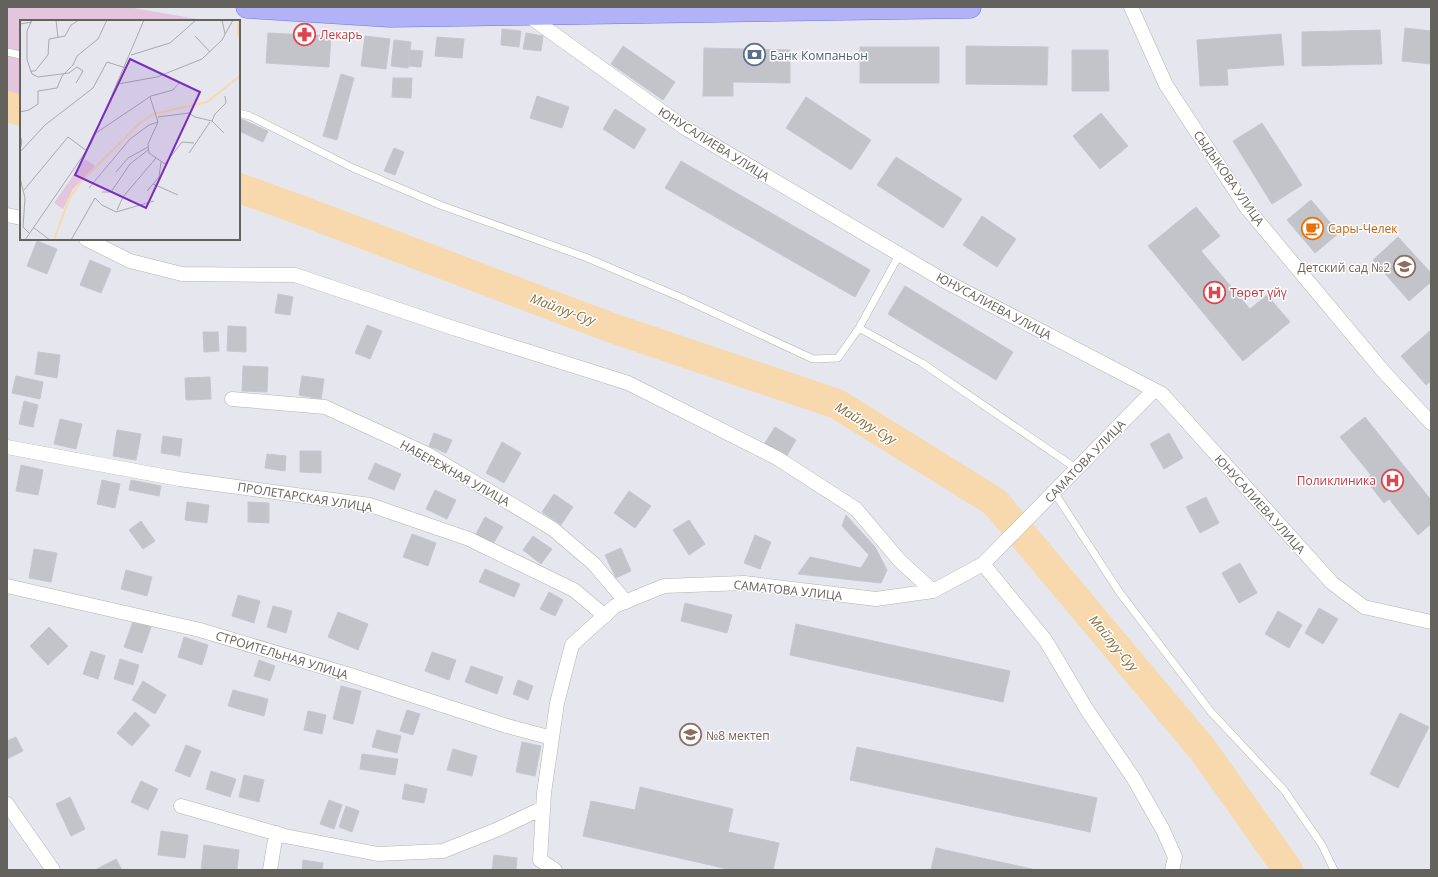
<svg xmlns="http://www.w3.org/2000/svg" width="1438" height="877" viewBox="0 0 1438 877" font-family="'Open Sans',sans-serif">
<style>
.green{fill:#e3c5de}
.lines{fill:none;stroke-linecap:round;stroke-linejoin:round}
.river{stroke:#f7d9ad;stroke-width:30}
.building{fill:#c2c4ca;stroke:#c4c7d2}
.service-casing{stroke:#b4b3ae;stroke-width:8}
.minor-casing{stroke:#b4b3ae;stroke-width:15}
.primary-casing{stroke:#6978e4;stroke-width:23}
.service{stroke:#fff;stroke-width:7}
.minor{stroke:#fff;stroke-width:14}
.primary{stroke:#b1b2f7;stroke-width:22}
.labels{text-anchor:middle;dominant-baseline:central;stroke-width:3;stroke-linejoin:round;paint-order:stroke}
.health-label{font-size:12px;fill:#be3a42;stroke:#fff;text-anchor:start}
.service-label{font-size:12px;fill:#4e5e75;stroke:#fff;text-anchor:start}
.street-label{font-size:12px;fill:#64625d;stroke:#fff}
.food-label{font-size:12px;fill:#c56008;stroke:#fff;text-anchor:start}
.education-label{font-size:12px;fill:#785e54;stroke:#fff;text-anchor:end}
.water-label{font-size:13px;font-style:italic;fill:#866e3e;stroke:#fff}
.inset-river{fill:none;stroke:#f7d9ad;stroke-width:2}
.inset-road{fill:none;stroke:#aaa9ab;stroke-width:1}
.view{fill:#7b2cbf;fill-opacity:0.15;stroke:#7b2cbf;stroke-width:2}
.inset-edge{fill:none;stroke:#64625d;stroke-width:2}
</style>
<rect width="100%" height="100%" fill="#e6e6ee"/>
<path class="green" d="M7 7H128L208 21H21V97L7 92Z"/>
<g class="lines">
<path class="river" d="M7 106 21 111
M239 188 300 210 612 328 837 404 995 502 1203 750 1288 870"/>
</g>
<path class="building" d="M1405 28 1431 31V64L1402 61Z
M502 29 521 31 519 47 501 45Z
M1380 30 1382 64 1302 66V32Z
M268 33 331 36 329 67 266 63Z
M526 33 543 36 541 51 523 49Z
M1281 34 1284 65 1227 69 1228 85 1200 86 1197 40Z
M365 36 390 39 386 69 361 66Z
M437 37 464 39 462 58 435 56Z
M394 40 411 42 408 68 391 66Z
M623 46 675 82 663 100 611 64Z
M966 46 1048 47 1047 85 966 84Z
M860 47H939V83H860Z
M704 48 790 50V83L733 82V96H703Z
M409 50 423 51 421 67 408 66Z
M1072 50H1108L1109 91H1072Z
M341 74 354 78 337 140 323 136Z
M393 78H412L411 98 392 97Z
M537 96 569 107 562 128 530 118Z
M806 97 871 140 851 170 786 128Z
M615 109 646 129 634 149 603 129Z
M1101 113 1128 146 1100 169 1073 136Z
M239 118 268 131 263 142 239 131Z
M1262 123 1302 185 1272 204 1233 141Z
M394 148 404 152 395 175 384 171Z
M896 157 962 199 943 228 877 185Z
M681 161 870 270 855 297 665 188Z
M1311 200 1339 233 1315 253 1287 220Z
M1196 207 1220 236 1201 251 1250 309 1267 295 1290 322 1243 361 1148 246Z
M982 216 1016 239 997 267 963 245Z
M1398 237 1431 273V282L1409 301 1373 260Z
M37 241 57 249 47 274 27 266Z
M90 260 111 269 101 293 80 285Z
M905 286 1013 352 996 380 888 314Z
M278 294 293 297 290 315 275 313Z
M367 325 382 331 370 359 355 353Z
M228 326 246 327V352L227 351Z
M1431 330V381L1426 385 1401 356Z
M203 332H218L219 351 204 352Z
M38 352 60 355 57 378 35 374Z
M243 366 268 367 267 392 242 391Z
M16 376 43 382 40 399 12 393Z
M302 376 324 379 321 399 299 395Z
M210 377 211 399 186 400 185 378Z
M24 401 38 405 33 427 19 424Z
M1365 417 1431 500V524L1418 535 1389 499 1384 503 1365 479 1371 475 1340 437Z
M60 419 82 424 76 449 54 444Z
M775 427 796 440 785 459 763 446Z
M117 430 141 434 136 460 113 456Z
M434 433 452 440 446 453 429 446Z
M1169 433 1183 458 1164 469 1150 444Z
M163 436 182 439 180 456 161 453Z
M502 442 521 453 504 483 486 473Z
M300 451H321V473L300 472Z
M267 454 286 456 285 471 265 468Z
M375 463 401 474 394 490 368 479Z
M21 465 43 470 38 495 16 491Z
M102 480 120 484 115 508 97 504Z
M131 480 161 486 159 496 129 490Z
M435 490 456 500 447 519 426 509Z
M629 491 651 506 635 528 614 513Z
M554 494 573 507 561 525 542 512Z
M1206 497 1219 523 1200 533 1186 507Z
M187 502 209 505 207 523 185 520Z
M248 502 269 503V523L248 522Z
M846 515 875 547 887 570 881 583 798 574 810 557 861 568 869 555 842 526Z
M485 517 503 527 493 544 476 534Z
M689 520 705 544 689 555 673 530Z
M141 521 155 541 143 549 129 530Z
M412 534 436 543 428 566 403 557Z
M755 535 771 542 760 569 744 563Z
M533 536 552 549 541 564 523 550Z
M621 548 631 571 616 578 605 555Z
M34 549 57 553 51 582 29 578Z
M1240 563 1257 593 1239 603 1222 573Z
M485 569 520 584 514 597 479 582Z
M126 570 152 577 147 596 121 589Z
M549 592 563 600 555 616 540 609Z
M238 595 260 601 254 623 232 616Z
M685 603 732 615 727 633 681 621Z
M273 606 292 611 286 633 267 627Z
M1319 608 1338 619 1323 644 1305 633Z
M1278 611 1302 625 1289 648 1265 634Z
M338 612 368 624 358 650 328 637Z
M133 621 151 627 142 653 124 647Z
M796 624 1010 671 1003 702 790 655Z
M49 627 68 646 48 665 30 646Z
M184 637 208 645 202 665 178 657Z
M91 651 105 656 98 679 83 674Z
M432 652 456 660 449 680 425 671Z
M120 659 139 665 133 685 114 679Z
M259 660 275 666 270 681 254 676Z
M471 666 503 677 497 694 465 682Z
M518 680 533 686 528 700 513 694Z
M143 681 166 695 155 714 132 700Z
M341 686 361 691 353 724 333 719Z
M233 690 268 699 264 716 228 706Z
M407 710 420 714 413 735 400 731Z
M308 711 326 715 322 734 304 730Z
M135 712 150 725 132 746 117 733Z
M1400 713 1429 727 1398 788 1370 774Z
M377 730 401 736 397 753 372 747Z
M16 737 23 751 7 759V741Z
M522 742 541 746 535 776 516 772Z
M186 745 201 751 190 777 175 771Z
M857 747 1097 798 1090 832 850 780Z
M453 749 477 756 472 776 447 770Z
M362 754 398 759 395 775 360 769Z
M211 771 236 779 230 797 206 789Z
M244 775 264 780 259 802 239 797Z
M141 781 158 789 148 810 131 802Z
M405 784 427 789 424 803 402 799Z
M640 787 733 809 728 832 779 843 773 870H732L583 836 591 801 635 810Z
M70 797 85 829 71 836 56 804Z
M329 800 342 805 334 829 320 824Z
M346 806 359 811 352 832 339 827Z
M161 831 188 835 185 858 158 855Z
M204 845 239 850 237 870H201Z
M936 848 1036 870H931Z
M494 855 517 858 516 870H492Z
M116 859 122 870H95Z
M303 860 323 863 322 870H302Z"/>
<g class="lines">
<defs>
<path id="service" d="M7 52 21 55
M239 113 250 116 353 168 440 205 585 257 682 298 813 359 838 358 859 328 922 363 1077 469
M859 328 899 255
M1054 492 1120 593 1211 712 1284 790 1322 845 1334 870"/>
<path id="minor" d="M1131 7 1166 85 1246 207 1383 371 1431 423
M526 14 685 128 943 280 1162 394 1332 583 1364 607 1431 622
M7 215 21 218
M86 239 130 261 182 274 295 275 444 325 628 383 777 458 856 509 900 561 933 591
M232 399 325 407 427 454 553 529 594 564 626 602
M7 447 179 479 370 505 469 539 574 590 605 616
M983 564 1046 641 1087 710 1134 779 1163 830 1175 857 1172 870
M7 586 200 630 350 675 507 726 552 738
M7 804 53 870
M181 806 285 836 378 854 443 851 496 830 543 808
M270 870 276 833
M555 870 540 860 544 793 557 703 572 645 615 606 664 586 744 583 876 599 933 591 983 564 1154 390"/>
<path id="primary" d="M247 7 390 16 970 7"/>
</defs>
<use href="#service" class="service-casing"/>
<use href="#minor" class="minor-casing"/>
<use href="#primary" class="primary-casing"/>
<use href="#service" class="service"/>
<use href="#minor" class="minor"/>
<use href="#primary" class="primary"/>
</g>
<defs>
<symbol id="pharmacy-ring" viewBox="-11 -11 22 22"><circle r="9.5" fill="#fff" stroke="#e0444e" stroke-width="1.5"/><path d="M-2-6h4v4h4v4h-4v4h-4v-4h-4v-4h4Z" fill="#e0444e"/></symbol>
<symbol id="bank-ring" viewBox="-11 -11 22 22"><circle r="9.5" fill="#fff" stroke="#5c6f8a" stroke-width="1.5"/><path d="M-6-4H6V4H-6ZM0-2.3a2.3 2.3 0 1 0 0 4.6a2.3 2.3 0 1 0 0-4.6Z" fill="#5c6f8a"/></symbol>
<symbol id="cafe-ring" viewBox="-11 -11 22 22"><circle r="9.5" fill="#fff" stroke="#e8710a" stroke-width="1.5"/><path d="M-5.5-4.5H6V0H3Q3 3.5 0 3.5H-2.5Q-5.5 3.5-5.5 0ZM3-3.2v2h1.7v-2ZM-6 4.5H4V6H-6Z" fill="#e8710a"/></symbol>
<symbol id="school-ring" viewBox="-11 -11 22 22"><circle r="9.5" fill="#fff" stroke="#8d6e63" stroke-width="1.5"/><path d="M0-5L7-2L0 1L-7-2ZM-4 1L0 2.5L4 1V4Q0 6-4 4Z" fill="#8d6e63"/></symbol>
<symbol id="hospital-ring" viewBox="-11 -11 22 22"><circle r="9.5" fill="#fff" stroke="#e0444e" stroke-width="1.5"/><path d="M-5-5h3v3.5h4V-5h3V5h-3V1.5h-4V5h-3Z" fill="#e0444e"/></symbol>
</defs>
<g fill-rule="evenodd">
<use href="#pharmacy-ring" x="292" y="22" width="25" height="25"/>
<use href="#bank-ring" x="742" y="42" width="25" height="25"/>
<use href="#cafe-ring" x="1300" y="216" width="25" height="25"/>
<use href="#school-ring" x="1392" y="254" width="25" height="25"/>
<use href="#hospital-ring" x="1202" y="280" width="25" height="25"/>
<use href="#hospital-ring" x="1380" y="468" width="25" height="25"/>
<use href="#school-ring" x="678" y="722" width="25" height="25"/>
</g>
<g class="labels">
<g class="health-label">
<text x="320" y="34">Лекарь</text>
<text x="1230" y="292">Төрөт үйү</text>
<text x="1376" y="480" text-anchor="end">Поликлиника</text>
</g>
<g class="service-label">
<text x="770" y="55">Банк Компаньон</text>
</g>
<g class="street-label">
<text transform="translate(714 144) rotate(32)">ЮНУСАЛИЕВА УЛИЦА</text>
<text transform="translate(1229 178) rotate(55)">СЫДЫКОВА УЛИЦА</text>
<text transform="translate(994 306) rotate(28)">ЮНУСАЛИЕВА УЛИЦА</text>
<text transform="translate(1085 461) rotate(-46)">САМАТОВА УЛИЦА</text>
<text transform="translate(455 473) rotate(29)">НАБЕРЕЖНАЯ УЛИЦА</text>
<text transform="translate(305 497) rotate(9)">ПРОЛЕТАРСКАЯ УЛИЦА</text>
<text transform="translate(1260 504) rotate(48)">ЮНУСАЛИЕВА УЛИЦА</text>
<text transform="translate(788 590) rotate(6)">САМАТОВА УЛИЦА</text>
<text transform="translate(282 655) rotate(17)">СТРОИТЕЛЬНАЯ УЛИЦА</text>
</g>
<g class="food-label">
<text x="1328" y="228">Сары-Челек</text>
</g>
<g class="education-label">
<text x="1390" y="267">Детский сад №2</text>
<text x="706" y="735" text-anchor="start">№8 мектеп</text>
</g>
<g class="water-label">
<text transform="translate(563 309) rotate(20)">Майлуу-Суу</text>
<text transform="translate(866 423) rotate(31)">Майлуу-Суу</text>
<text transform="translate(1114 643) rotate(50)">Майлуу-Суу</text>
</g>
</g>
<g transform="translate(20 20)">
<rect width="220" height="220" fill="#e6e6ee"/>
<path d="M65 139 75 146 53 169 43 189 34 183Z" fill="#e3c5de"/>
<path class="inset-river" d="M219 0 218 11 220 20M34 220 49 179 61 162 120 103 133 94 187 82 220 56"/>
<path class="inset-road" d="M12 0 7 11V40L12 54 18 57 49 53 57 47 63 51 56 63M36 0 38 18M202 0 205 14M0 4 12 2M175 16 190 32M111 35 150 23 176 0M10 51H15L28 35 29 19 45 16 51 5 59 0M98 64 137 57 182 39 202 20 213 0M130 77 138 102 128 124 129 133 145 144 162 122 174 123M0 92 9 90 18 84V71L37 68 42 56 53 45 57 36 78 19 87 0M138 97 169 93 175 97 192 101 204 113M192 101 195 94 206 83 205 76M76 113 131 76 153 70 160 62M0 115 2 122 0 129M0 132 25 105 73 68 87 42 106 48M169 133 190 102M96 152 108 138 128 127M0 158 5 178 3 207 10 214M133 164 158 175M69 168 110 119 129 105 138 102M4 170 48 117 67 131M127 171 139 157 141 142M82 172H91L110 144 128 130M97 190 103 177 136 138M14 208 30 220M5 220 71 124 124 0M51 220 75 178 82 185 96 192 134 181"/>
<path class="view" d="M110 39 180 72 126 188 55 155Z"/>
<rect width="220" height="220" class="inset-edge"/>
</g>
<rect width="1438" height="877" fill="none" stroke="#64625d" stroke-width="16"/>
</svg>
